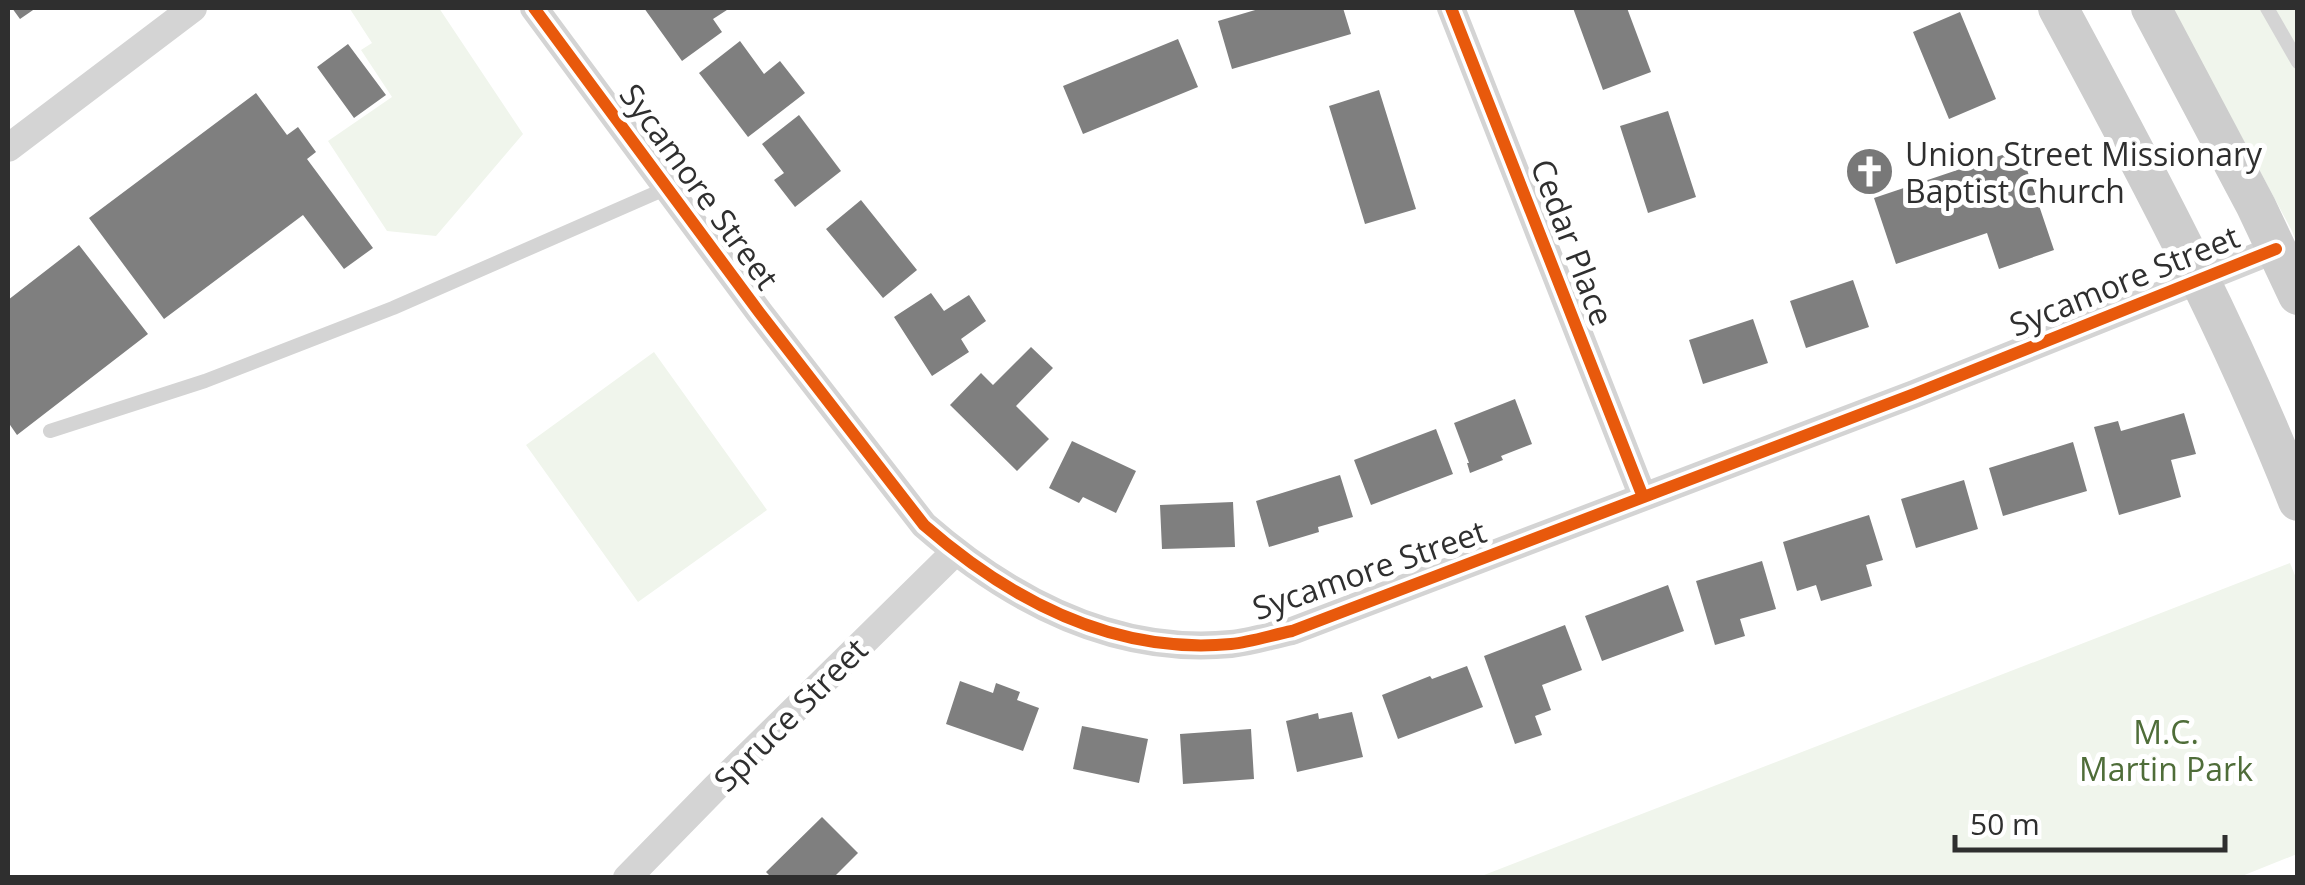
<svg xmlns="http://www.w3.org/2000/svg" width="2305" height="885" viewBox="0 0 2305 885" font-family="'Open Sans',sans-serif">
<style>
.green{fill:#f0f5ec}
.building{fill:#7f7f7f}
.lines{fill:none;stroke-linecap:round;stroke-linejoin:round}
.lane{stroke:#d4d4d4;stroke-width:14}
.street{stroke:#d4d4d4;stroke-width:28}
.secondary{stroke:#cdcdcd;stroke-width:40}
.cycleway-casing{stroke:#fff;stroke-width:19}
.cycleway{stroke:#e8590c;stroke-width:12}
.labels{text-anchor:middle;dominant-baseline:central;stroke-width:10;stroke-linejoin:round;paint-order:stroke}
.poi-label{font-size:32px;fill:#2f2f2f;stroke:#fff;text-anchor:start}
.street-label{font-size:32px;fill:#2f2f2f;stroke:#fff}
.park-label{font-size:32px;fill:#4f6d39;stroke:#fff}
</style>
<rect width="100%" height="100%" fill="#fff"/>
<path class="green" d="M353 8H439L523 134 436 236 387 231 328 141 392 97 361 50 372 43 350 9Z
M2172 8H2297V244L2292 231Z
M654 352 767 510 638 602 526 445Z
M2290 563 2298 583 2297 854 2237 878 1479 877Z"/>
<path class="building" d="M12 8H36L20 19Z
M644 8H730L713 19 722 32 682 61Z
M1262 8H1343L1351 34 1232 69 1218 21Z
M1573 8H1627L1651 72 1603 90Z
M1960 12 1996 99 1949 119 1913 32Z
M1178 39 1198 87 1083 134 1063 86Z
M740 41 764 74 780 61 805 93 748 137 699 73Z
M348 44 386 95 354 118 317 67Z
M1379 90 1416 209 1365 224 1329 106Z
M256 93 287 135 298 127 316 152 307 159 373 248 344 269 303 215 164 319 89 218Z
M1668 111 1696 197 1648 213 1620 126Z
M799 115 841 171 795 207 774 180 784 173 762 144Z
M2020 149 2054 250 1999 269 1987 233 1896 264 1874 198Z
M861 200 917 270 883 298 826 229Z
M79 245 148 334 17 435 8 422V300Z
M1853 280 1869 327 1806 348 1790 301Z
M931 293 944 311 969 295 986 321 961 339 969 352 932 376 894 317Z
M1753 319 1768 363 1703 384 1689 340Z
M1031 347 1053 368 1016 406 1049 439 1017 471 950 405 981 373 993 385Z
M1515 399 1532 444 1501 456 1503 460 1470 473 1467 463H1469L1454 423Z
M2184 413 2196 454 2171 460 2181 497 2119 515 2094 427 2118 421 2121 431Z
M1436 429 1453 474 1371 505 1354 460Z
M1072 441 1136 471 1116 513 1083 497 1079 503 1049 488Z
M2073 442 2087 491 2003 516 1989 468Z
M1340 475 1353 517 1318 527 1319 532 1269 547 1256 501Z
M1964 480 1978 529 1916 548 1901 499Z
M1233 502 1235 547 1162 549 1160 505Z
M1869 515 1883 560 1866 565 1872 586 1821 601 1816 585 1797 591 1783 542Z
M1762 561 1776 609 1740 619 1745 636 1715 645 1696 581Z
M1668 585 1684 631 1602 661 1585 616Z
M1565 625 1582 670 1542 685 1551 710 1535 716 1542 735 1515 744 1484 656Z
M1467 666 1483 707 1398 739 1382 695 1430 676 1432 679Z
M960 681 993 693 996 683 1020 692 1017 700 1039 708 1023 751 946 724Z
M1352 712 1363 757 1297 772 1286 721 1318 713 1319 719Z
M1082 726 1148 739 1139 783 1073 769Z
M1251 729 1254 779 1183 784 1180 734Z
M822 817 858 853 833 878H772L766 872Z"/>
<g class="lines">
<path class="lane" d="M2267 8 2298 62
M50 431 205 381 393 308 667 188"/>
<path class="street" d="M534 8 759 312 924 525C1010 600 1114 655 1231 644 1251 642 1272 635 1292 631L1914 394 2276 249
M1451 8 1643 497
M8 148 193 8
M627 878 715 788 955 552"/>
<path class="secondary" d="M2058 8C2145 169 2231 330 2298 501
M2151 8 2256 206 2298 295"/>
<defs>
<path id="cycleway" d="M534 8 759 312 924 525C1010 600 1114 655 1231 644 1251 642 1272 635 1292 631L1914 394 2276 249
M1451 8 1643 497"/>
</defs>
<use href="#cycleway" class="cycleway-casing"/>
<use href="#cycleway" class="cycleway"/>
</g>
<defs>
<symbol id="church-disc" viewBox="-11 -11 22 22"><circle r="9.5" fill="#787878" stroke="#fff"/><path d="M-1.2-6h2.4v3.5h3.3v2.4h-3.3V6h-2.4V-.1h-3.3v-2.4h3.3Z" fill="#fff"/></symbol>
</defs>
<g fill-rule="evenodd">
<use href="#church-disc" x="1842" y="144" width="55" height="55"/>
</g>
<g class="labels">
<g class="poi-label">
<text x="1905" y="153">Union Street Missionary<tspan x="1905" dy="37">Baptist Church</tspan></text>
</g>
<g class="street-label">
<text transform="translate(700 186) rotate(54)">Sycamore Street</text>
<text transform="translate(1573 242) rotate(69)">Cedar Place</text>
<text transform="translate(2124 280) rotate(-22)">Sycamore Street</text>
<text transform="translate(1369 569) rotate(-19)">Sycamore Street</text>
<text transform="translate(790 714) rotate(-45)">Spruce Street</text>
</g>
<g class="park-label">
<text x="2166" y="731">M.C.<tspan x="2166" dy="37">Martin Park</tspan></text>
</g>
</g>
<rect width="2305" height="885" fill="none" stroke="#2f2f2f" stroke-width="20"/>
<path d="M1955 835v15h270v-15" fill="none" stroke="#2f2f2f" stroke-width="5"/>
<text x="1970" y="835" font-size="30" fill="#2f2f2f" stroke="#ffffff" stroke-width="8" paint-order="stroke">50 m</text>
</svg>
